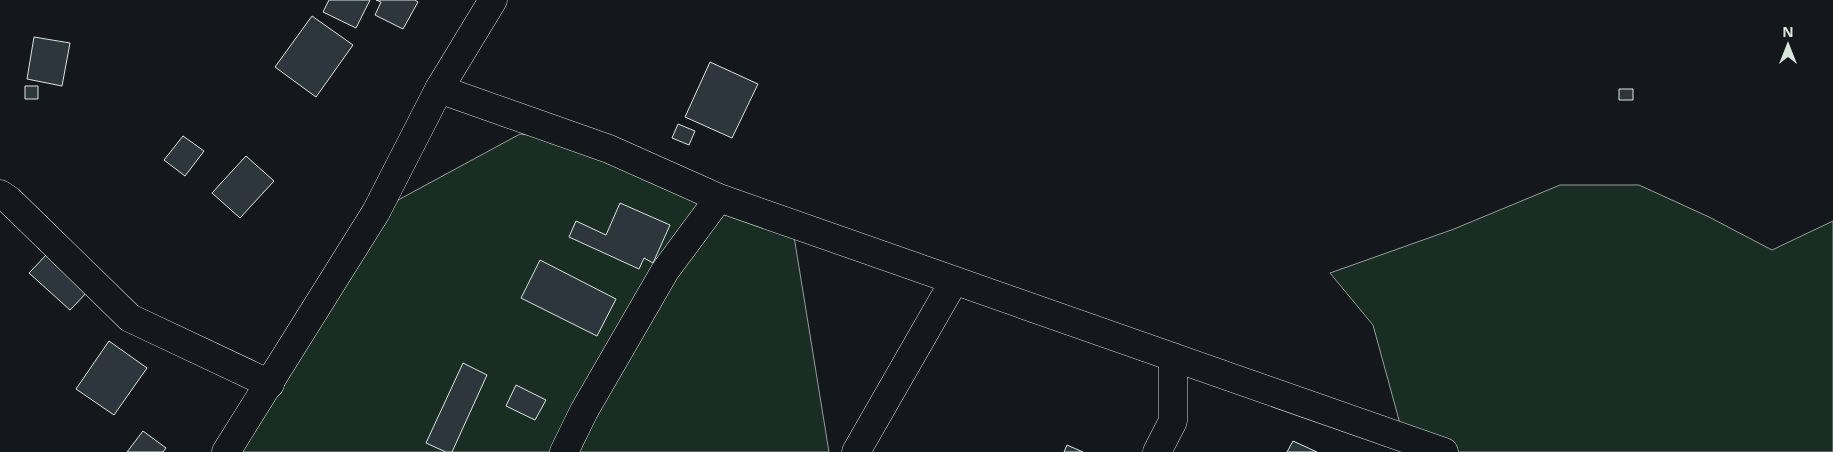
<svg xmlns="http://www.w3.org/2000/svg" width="1833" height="452" viewBox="0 0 1833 452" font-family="'Open Sans',sans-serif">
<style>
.green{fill:#1a2d24;stroke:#939e99}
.building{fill:#2c363c;stroke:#d8e6dc}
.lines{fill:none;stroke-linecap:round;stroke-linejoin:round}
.minor-casing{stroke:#d8e6dc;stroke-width:29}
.major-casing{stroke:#d8e6dc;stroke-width:29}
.minor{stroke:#14181c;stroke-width:28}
.major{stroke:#14181c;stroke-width:28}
</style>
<rect width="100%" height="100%" fill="#14181c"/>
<path class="green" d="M520 134 607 145 792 224 829 452H226L376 212Z
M1560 185H1639L1709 217 1772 250 1833 221V452H1402L1399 420 1373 325 1330 273 1454 229Z"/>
<path class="building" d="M329 0H370L356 28 323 12Z
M376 0H415L418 2 403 29 375 15 381 2Z
M312 16 353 45 316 97 275 67Z
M34 37 70 43 62 86 27 79Z
M710 62 758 84 732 138 685 117Z
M25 86H38V99H25Z
M1619 89H1633V100H1619Z
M678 124 695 131 689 145 672 138Z
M183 136 204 151 185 176 164 160Z
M246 156 274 181 240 218 212 193Z
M620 203 670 225 653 263 644 258 639 269 569 237 576 221 606 235Z
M49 252 90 289 70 310 29 273Z
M540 260 616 299 597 336 521 298Z
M109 341 147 368 114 415 76 389Z
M463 363 487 375 452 452H446L426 443Z
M516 385 546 400 535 420 506 406Z
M143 431 166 448 163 452H127Z
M1293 441 1317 452H1287Z
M1067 445 1083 452H1064Z"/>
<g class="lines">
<defs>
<path id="minor" d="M439 89 609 149 719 198 1444 452
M0 194 9 200 130 318 270 384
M564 452 584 411 665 271 719 198
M856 452 954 281
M1157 452 1173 421V357"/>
<path id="major" d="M226 452 376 212 439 89 493 0"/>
</defs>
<use href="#minor" class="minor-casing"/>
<use href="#major" class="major-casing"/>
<use href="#minor" class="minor"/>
<use href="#major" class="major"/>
</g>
<g transform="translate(1788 45)" stroke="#14181c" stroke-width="4" paint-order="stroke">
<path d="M0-4L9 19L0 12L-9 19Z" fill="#d8e6dc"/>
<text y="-8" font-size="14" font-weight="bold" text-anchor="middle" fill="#d8e6dc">N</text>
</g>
</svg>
